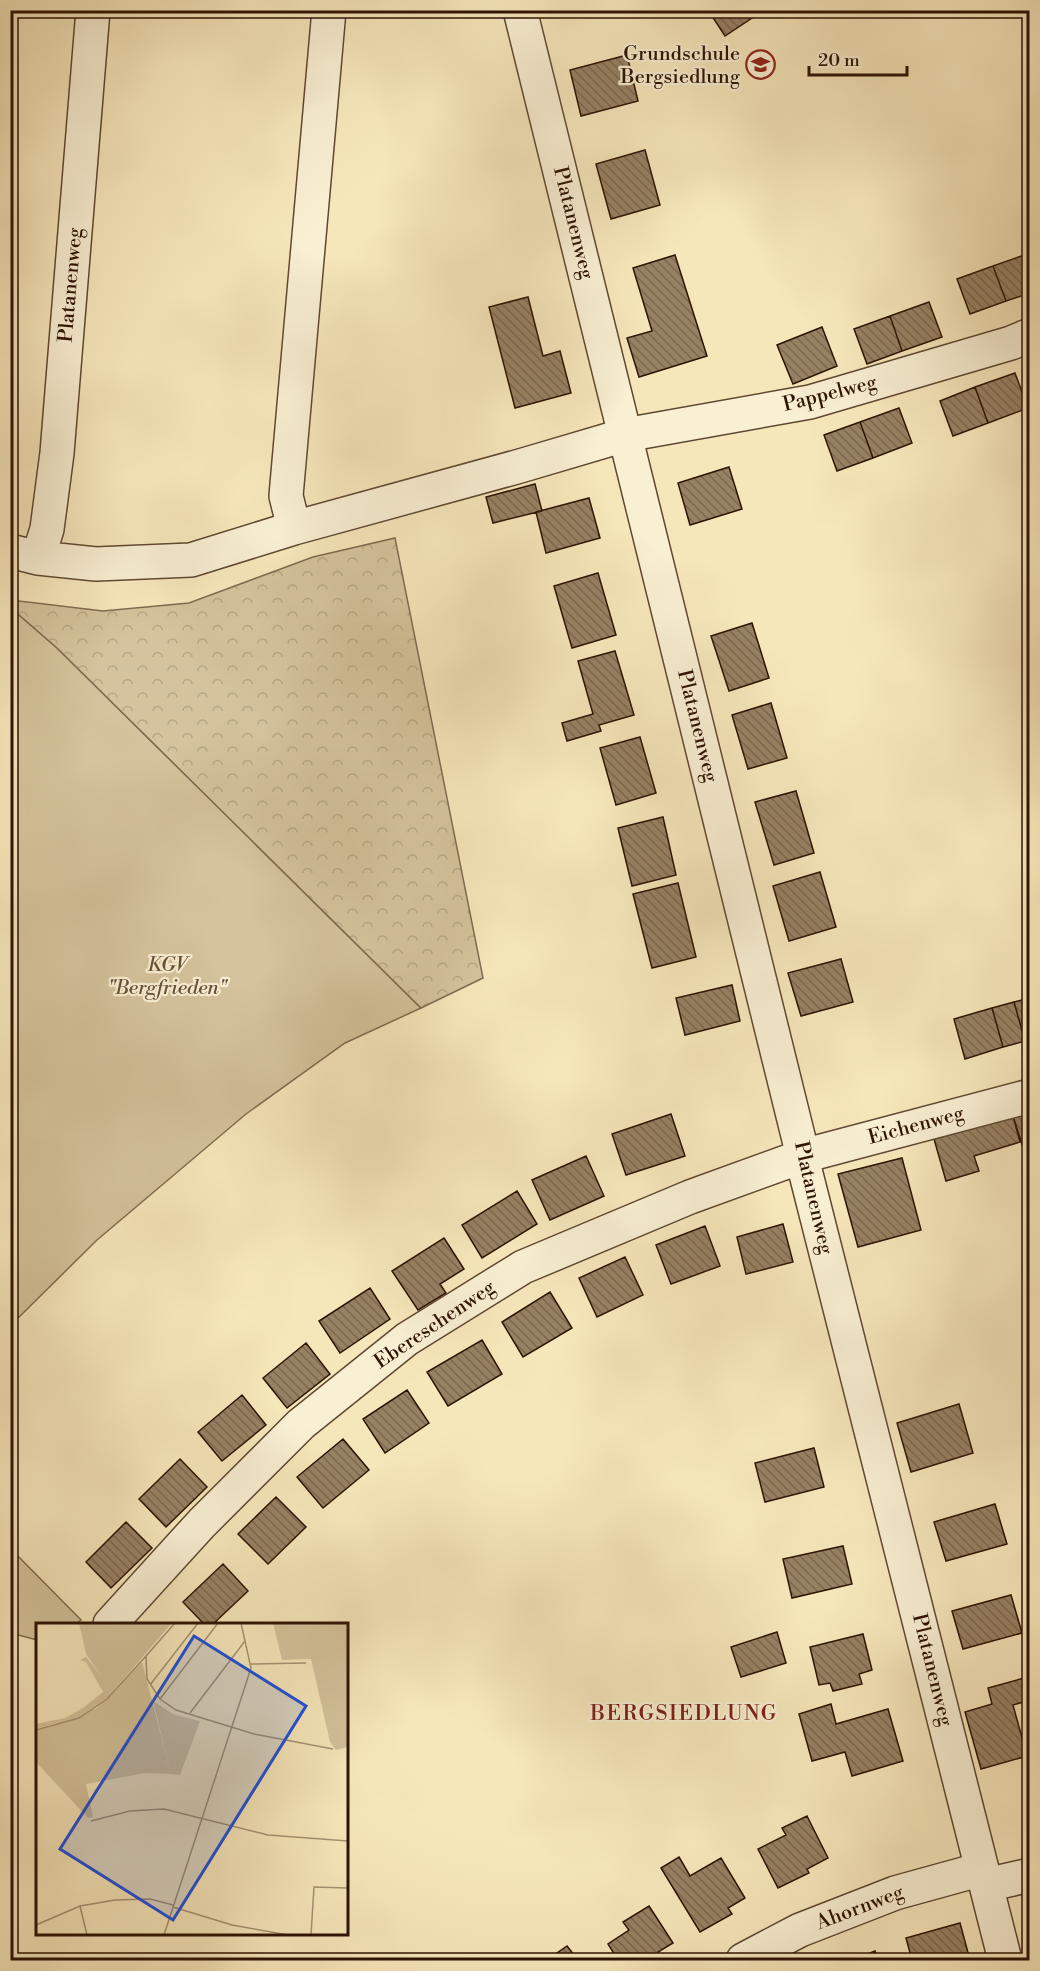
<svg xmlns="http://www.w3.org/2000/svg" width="1040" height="1971" viewBox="0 0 1040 1971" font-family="'Libre Bodoni',serif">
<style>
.green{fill:#d4c39c;stroke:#806b50;stroke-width:1.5}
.park{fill:url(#park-crowns);stroke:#806b50;stroke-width:1.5}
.building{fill:url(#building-back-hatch);stroke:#2d1304;stroke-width:1.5}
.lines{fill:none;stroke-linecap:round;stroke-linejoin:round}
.minor-casing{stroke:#5f4832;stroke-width:36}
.minor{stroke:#f9efd3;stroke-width:33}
.labels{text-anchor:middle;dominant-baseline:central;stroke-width:4.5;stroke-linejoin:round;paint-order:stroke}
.poi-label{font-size:20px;fill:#2d1304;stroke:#f9efd3;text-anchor:end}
.street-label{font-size:20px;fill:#2d1304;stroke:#f9efd3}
.park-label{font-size:20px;font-style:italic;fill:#675139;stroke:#f9efd3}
.neighbourhood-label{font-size:21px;letter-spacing:1.5px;fill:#7a1f14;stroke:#f9efd3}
.inset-road{fill:none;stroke:#a69272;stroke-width:1.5}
.view{fill:#1d4ed8;fill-opacity:0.15;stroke:#1d4ed8;stroke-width:3}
.inset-edge{fill:none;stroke:#2d1304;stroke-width:3}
</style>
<defs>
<pattern id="park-crowns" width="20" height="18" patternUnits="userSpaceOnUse" patternTransform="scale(1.5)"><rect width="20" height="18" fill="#d4c39c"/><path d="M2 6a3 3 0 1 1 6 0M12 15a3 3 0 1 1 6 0" fill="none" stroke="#b6a785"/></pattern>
<pattern id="building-back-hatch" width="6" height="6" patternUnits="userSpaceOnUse" patternTransform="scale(1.5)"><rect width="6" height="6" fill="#968163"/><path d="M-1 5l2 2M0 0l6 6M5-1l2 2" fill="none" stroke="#7b684f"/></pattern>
</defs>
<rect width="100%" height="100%" fill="#f6e7bb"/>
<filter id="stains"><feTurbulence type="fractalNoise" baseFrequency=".00333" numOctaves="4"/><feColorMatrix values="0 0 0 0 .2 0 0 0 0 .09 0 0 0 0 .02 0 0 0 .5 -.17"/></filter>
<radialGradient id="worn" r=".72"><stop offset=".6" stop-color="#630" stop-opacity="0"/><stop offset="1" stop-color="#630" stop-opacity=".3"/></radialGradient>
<path class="green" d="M11 608 57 648 421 1008 345 1043 246 1114 97 1240 11 1325Z
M10 1548 81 1620 76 1624H38L37 1640 11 1633Z"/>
<path class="park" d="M395 538 483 978 421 1008 57 648 11 608V600L103 611 189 603 313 557Z"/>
<path class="building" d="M708 10H764L725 36Z
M627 55 638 101 581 116 570 70Z
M645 150 660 205 611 219 596 164Z
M1030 253V293L1006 301 993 266Z
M675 255 707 356 639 377 627 338 652 331 633 268Z
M993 266 1006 301 970 314 957 279Z
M528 297 543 356 560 351 571 393 515 408 489 307Z
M929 302 942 337 902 351 890 316Z
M890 316 902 351 867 364 854 329Z
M822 327 837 366 793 384 777 345Z
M1015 373 1028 408 988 423 975 387Z
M975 387 988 423 953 436 940 401Z
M899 408 912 443 873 458 860 422Z
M860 422 873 458 837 471 824 435Z
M729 467 742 509 690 525 678 483Z
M535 484 542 511 493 523 486 497Z
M589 498 600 538 546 553 536 512Z
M598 573 616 635 572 648 554 586Z
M752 623 769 678 729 691 711 636Z
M615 651 634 715 599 725 601 731 567 741 562 723 593 714 578 661Z
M771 703 787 758 748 769 732 715Z
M640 737 656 793 616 805 600 748Z
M796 791 814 853 774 865 755 802Z
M663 817 676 875 632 886 618 828Z
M820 872 836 927 789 941 773 886Z
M678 883 696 957 652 968 633 894Z
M841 959 853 1002 801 1016 788 973Z
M732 985 740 1021 685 1035 676 998Z
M1030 998V1039L1025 1041 1014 1002Z
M1014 1002 1025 1041 1003 1047 992 1008Z
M992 1008 1003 1047 965 1059 954 1019Z
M1030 1104V1156L1026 1157 1013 1116Z
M671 1114 685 1156 626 1175 612 1134Z
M1013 1116 1020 1142 974 1156 979 1171 946 1181 934 1139Z
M586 1156 604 1196 550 1220 532 1180Z
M902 1158 921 1230 858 1247 838 1174Z
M517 1191 537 1224 482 1258 462 1225Z
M783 1224 793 1262 746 1274 737 1237Z
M705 1226 720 1266 671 1284 656 1245Z
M444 1238 464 1269 440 1284 446 1293 418 1310 392 1271Z
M625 1257 643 1295 597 1317 579 1278Z
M370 1288 390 1319 340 1353 319 1321Z
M550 1292 572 1328 523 1357 502 1322Z
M482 1340 502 1374 448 1406 427 1372Z
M306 1343 330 1374 287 1408 263 1378Z
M407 1390 429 1423 385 1453 363 1419Z
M242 1395 266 1425 222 1461 198 1432Z
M959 1404 973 1453 911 1472 897 1423Z
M343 1439 369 1470 323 1508 297 1477Z
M814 1448 824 1487 765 1502 755 1463Z
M180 1459 207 1487 166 1527 139 1499Z
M276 1497 306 1527 268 1564 238 1534Z
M995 1504 1007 1544 946 1561 934 1522Z
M126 1522 152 1548 111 1588 86 1562Z
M843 1546 852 1584 792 1598 783 1559Z
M223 1564 248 1591 213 1624H204L183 1602Z
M1011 1595 1022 1633 963 1649 952 1611Z
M777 1632 786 1663 741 1677 731 1647Z
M863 1634 872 1670 859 1674 862 1684 833 1691 830 1683 819 1685 810 1647Z
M1024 1678 1030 1700 1013 1705 1027 1756 981 1769 965 1712 992 1704 988 1688Z
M831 1704 836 1724 888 1709 903 1761 852 1776 845 1752 812 1761 799 1714Z
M807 1816 828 1858 807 1869 809 1873 778 1888 758 1849 786 1835 782 1828Z
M679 1857 690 1876 721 1858 745 1898 728 1908 732 1914 700 1932 661 1868Z
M649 1906 673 1943 658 1952 662 1960H618L608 1944 629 1930 623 1922Z
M960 1923 970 1960H912L906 1938Z
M567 1946 578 1960H547Z
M875 1951 879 1960H853Z"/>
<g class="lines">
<defs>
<path id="minor" d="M520 10 803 1156 805 1170 1005 1960
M294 528 286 496 329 10
M10 551 38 558 96 564 191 560 294 528 520 466 625 435 810 402 1011 343 1030 335
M38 558 47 529 57 453 93 10
M110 1624 202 1523 301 1424 407 1339 523 1267 690 1197 803 1156 1030 1096
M986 1885 1030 1875
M743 1960 800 1930 895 1893 982 1869"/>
</defs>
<use href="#minor" class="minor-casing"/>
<use href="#minor" class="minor"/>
</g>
<defs>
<symbol id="school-ring" viewBox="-11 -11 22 22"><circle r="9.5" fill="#f9efd3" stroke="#8f2418" stroke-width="1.5"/><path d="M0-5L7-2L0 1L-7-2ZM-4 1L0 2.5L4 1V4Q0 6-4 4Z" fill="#8f2418"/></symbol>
</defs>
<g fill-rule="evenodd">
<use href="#school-ring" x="744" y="48" width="33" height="33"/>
</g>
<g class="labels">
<g class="poi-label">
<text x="740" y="54">Grundschule<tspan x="740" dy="23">Bergsiedlung</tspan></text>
</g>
<g class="street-label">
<text transform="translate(573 223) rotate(76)">Platanenweg</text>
<text transform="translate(71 285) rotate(-85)">Platanenweg</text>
<text transform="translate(830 394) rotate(-14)">Pappelweg</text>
<text transform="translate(697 726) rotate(76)">Platanenweg</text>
<text transform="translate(916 1126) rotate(-15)">Eichenweg</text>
<text transform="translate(813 1198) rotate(77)">Platanenweg</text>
<text transform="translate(435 1325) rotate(-34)">Ebereschenweg</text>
<text transform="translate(932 1670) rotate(76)">Platanenweg</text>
<text transform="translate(860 1908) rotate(-21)">Ahornweg</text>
</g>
<g class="park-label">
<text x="167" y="965">KGV<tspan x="167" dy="23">"Bergfrieden"</tspan></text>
</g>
<g class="neighbourhood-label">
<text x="684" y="1714">BERGSIEDLUNG</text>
</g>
</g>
<g transform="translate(36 1623)">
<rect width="312" height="312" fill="#f6e7bb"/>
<path d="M43 0H136L70 76 44 93 0 106V101L29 95 47 85 67 69 50 39 44 37 50 34 66 54 50 31ZM237 0H312V124L300 127 294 119 275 36 246 37ZM106 39 135 151 109 150 50 161 57 194 52 195 0 139V108L61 85Z" fill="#d4c39c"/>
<path d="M117 78 137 91 164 98 144 152 135 151Z" fill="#d4c39c"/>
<path class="inset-road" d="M139 0 110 33 111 56 124 76 140 87 218 111 297 126M215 41 270 40M114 62 162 0M124 76 182 0M154 90 209 18M0 107 43 95 71 76 110 33M55 198 94 188 128 186 232 212 312 218M44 283 51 312M137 284 196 302 252 312M0 302 44 283 79 277 114 276 137 282M128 312 215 45 205 0M275 312 278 264 312 265"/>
<path class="view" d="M158 13 270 83 137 297 24 226Z"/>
<rect width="312" height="312" class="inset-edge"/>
</g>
<rect width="1040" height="1971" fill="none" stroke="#f6e7bb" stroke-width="36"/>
<rect x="12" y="12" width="1016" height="1947" fill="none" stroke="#2d1304" stroke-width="3"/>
<rect x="18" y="18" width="1004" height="1935" fill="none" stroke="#2d1304" stroke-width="1.5"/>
<path d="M809 66v9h98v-9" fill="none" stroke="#2d1304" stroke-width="3"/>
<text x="818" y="66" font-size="18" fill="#2d1304" stroke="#f9efd3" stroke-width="4.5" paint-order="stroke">20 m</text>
<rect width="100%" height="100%" filter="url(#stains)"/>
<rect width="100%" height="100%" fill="url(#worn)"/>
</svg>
